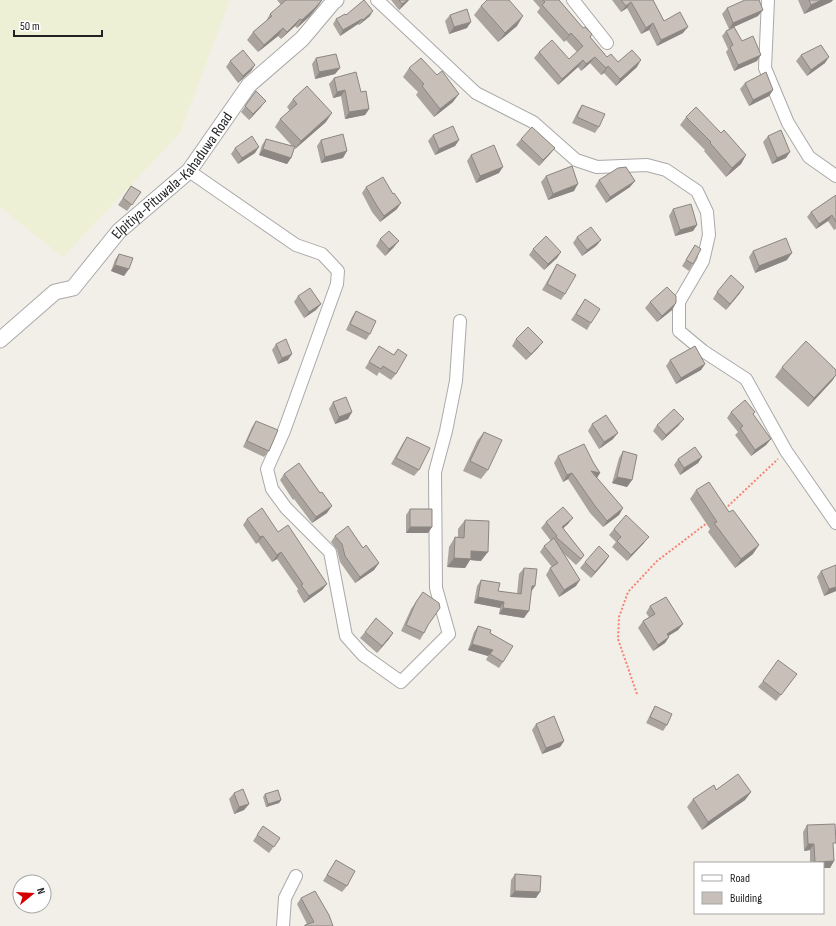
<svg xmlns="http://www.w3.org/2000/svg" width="836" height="926" viewBox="0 0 836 926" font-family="'Sofia Sans Condensed',sans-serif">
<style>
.farmland{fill:#eef0d5}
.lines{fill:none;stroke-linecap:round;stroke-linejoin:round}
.minor-casing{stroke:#a9a9a9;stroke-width:14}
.tertiary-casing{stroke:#a9a9a9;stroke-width:17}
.path{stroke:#fa8072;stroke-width:2;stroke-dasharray:2 2;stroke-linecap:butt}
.minor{stroke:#fff;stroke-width:12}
.tertiary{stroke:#fff;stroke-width:15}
.wall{fill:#aba49e}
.shaded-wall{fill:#8b8681}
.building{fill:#c7bfb8;stroke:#8b8681}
.labels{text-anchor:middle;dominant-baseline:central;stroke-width:3.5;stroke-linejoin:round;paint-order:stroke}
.street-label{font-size:15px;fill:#222;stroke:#fff}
</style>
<rect width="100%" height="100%" fill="#f2efe9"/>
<path class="farmland" d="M0 0H230L180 133 63 257 0 207Z"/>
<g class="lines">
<defs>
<path id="minor" d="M377 0 476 93 533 122 576 160 597 167 647 165 666 170 697 191 707 212 709 235 703 261 679 302V331L703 351 746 379 786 451 836 523
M573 0 607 43
M768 0 765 68 788 123 809 157 836 176
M189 171 296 245 322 254 338 271 337 284 284 431 267 469 272 489 286 508 330 552 346 636 363 655 401 682 449 634 436 588 435 472 446 431 456 381 460 321
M283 926 285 898 296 876"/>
<g id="tertiary">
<path id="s1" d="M0 340 55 292 73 288 119 231 189 171 249 85 302 39 334 1 336 0"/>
</g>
</defs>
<use href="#minor" class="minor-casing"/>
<use href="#tertiary" class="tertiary-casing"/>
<path class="path" d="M725 509 778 459
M637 694 618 639 619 617 628 592 657 561 707 523"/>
<use href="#minor" class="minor"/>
<use href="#tertiary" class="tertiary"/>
</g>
<path class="wall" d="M277 0H322L310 16 297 28 295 26 281 39 278 36 258 52 247 40 253 32 266 21 270 14 281 5Z
M391 0H409L399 10Z
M533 0H559L583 28 592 34 590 37 607 57 618 62 637 67 616 86 604 73 601 75 590 63 581 71 578 67 558 85 534 58 539 52 569 59 577 52 566 40 564 42 537 12 540 8Z
M612 0H653L664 21 683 33 657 46 649 30 641 34 627 8 621 12Z
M798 0H833L831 2 804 14Z
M481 6 517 26 498 42 474 15Z
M727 8 758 16 734 27 742 41 757 61 734 71 726 52 728 49 722 36 726 31 729 29 722 14Z
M346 15 370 16 359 25 358 24 340 36 333 24 336 19Z
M450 15 467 28 449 34 445 21Z
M801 55 825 63 807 76 796 61Z
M316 58 340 68 335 74 315 79 312 64Z
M230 61 255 65 251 71 238 83 226 67Z
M409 68 453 102 434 117 416 95 418 92 403 77Z
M334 78 361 92 369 109 365 115 345 119 341 96 333 98 329 84Z
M745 83 773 90 769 96 749 106 740 89Z
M256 91 261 107 249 120 241 112Z
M293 99 326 122 295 149 294 148 291 158 287 164 259 155 262 145 266 139 292 146 275 127 280 119 290 111 287 107Z
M582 105 599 127 595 133 572 123 578 111Z
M686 117 721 133 746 155 741 164 726 177 704 151 705 150 680 125Z
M433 135 459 140 455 146 435 155 428 141Z
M768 136 786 158 772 164 763 142Z
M521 139 555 148 550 154 539 166 516 145Z
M321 140 343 158 321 163 317 146Z
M235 148 255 153 238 164 231 154Z
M471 155 499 173 476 183 467 161Z
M546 176 574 191 548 200 541 182Z
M599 180 630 187 606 203 595 186Z
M131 186 141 192 127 211 118 205Z
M366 187 397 209 380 222 372 212 362 193Z
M836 195V229L834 230 828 221 816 229 807 217 811 212Z
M673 209 697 225 693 231 675 236 669 216Z
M577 237 601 240 596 246 582 256 573 243Z
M380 239 394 247 385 256 376 246Z
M695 245 693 264 689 271 682 266Z
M533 249 561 252 557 258 544 270 529 255Z
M753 251 787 260 755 273 749 257Z
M119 254 124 276 111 271 115 260Z
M557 264 565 294 561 300 542 290 553 271Z
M717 292 740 293 726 310 713 299Z
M298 296 321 304 316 310 304 318 294 302Z
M585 299 591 323 587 330 571 320Z
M650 302 676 303 672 310 657 322 645 308Z
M356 311 370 334 366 340 346 330 352 317Z
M516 339 538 348 526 360 512 346Z
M276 344 288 360 278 364 272 350Z
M379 346 393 355 398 349 396 374 391 380 379 372 377 376 365 368Z
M670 360 705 364 701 370 676 384 666 366Z
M782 367 836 370V375L832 381 808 407 775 377Z
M333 402 352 412 348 419 335 424 329 409Z
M731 412 753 415 771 439 766 445 751 456 735 435 738 432 727 418Z
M256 421 269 451 264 457 243 447 252 427Z
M592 424 613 439 599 449 588 431Z
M657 425H679L662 441 653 431Z
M484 432 488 470 481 479 463 471 477 441Z
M407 437 419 470 414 476 391 464 403 443Z
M623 451 632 480 627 487 612 483 619 458Z
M558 456 593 462 600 473 597 478 623 508 619 515 603 527 590 513 568 479 563 482 554 463Z
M702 457 698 463 680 475 674 465 678 459Z
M284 474 327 513 312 523 294 499 293 500 280 480Z
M696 490 753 554 735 568 708 532 710 529 690 499Z
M410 509 432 527 428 533H406V515Z
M247 519 278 532 327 584 322 590 304 603 297 591 298 589 277 559 272 562 258 542 256 544 243 525Z
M465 520 481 561 470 560 465 568 447 567 449 547 455 537H458V529Z
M546 522 568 524 563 528 584 555 580 561 576 565 563 553 576 586 559 597 546 575 550 568 552 567 540 552 544 546 551 541 541 528Z
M614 529 644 543 627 561 612 547 616 542 609 535Z
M335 536 379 563 374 570 355 583 340 562 337 550 331 542Z
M609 556 605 562 591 578 580 568 585 562Z
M524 568 531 592 524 618 499 614 500 608 474 603 477 586 481 580 498 591 517 594 519 574Z
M821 571 836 591 824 596 817 577Z
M423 592 428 625 424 633 420 640 401 631 411 609Z
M650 606 683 624 678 630 668 636 669 637 665 643 653 651 638 628 643 621 649 617 646 613Z
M478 626 490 633 503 662 499 668 486 660 488 656 468 650 474 632Z
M365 632 393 633 389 639 377 653 360 638Z
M763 681H792L776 701 758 687Z
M655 706 667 725 663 731 646 723 651 713Z
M536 724 564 741 560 747 542 754 532 730Z
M716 790 751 792 745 800 702 830 687 807 693 799Z
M234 793 249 804 244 810 234 814 229 799Z
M265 794 281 800 279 803 266 807 263 797Z
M807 825 833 846 834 861 830 868 823 863H810V850L804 851 803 832Z
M257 835 280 838 269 853 253 841Z
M336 860 347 886 342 892 323 881Z
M515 874 536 898 510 897 511 880Z
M301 898 333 926H304L307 924 297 904Z"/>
<path class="shaded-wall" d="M322 0 319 5 310 16 297 28 302 20Z
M408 0H409L399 10 402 4Z
M822 0H833L831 2 804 14 811 5Z
M631 2 627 8 621 12 626 6Z
M763 10 758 16 729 29 733 23Z
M373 11 370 16 359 25 363 20Z
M523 16 517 26 498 42 505 33Z
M300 19 295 26 281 39 287 32Z
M362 19 358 24 340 36 343 30Z
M471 22 467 28 449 34 454 27Z
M653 23 649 30 641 34 646 28Z
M688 27 683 33 657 46 661 40Z
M283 28 278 36 258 52 264 45Z
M571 33 566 40 564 42 569 35Z
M761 55 757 61 734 71 738 65Z
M595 57 590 63 581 71 586 64Z
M829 57 825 63 807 76 811 70Z
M583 60 578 67 558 85 562 79Z
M641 60 637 67 616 86 620 79Z
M255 65 251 71 238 83 243 76Z
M608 66 604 73 601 75 606 68Z
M340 68 335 74 315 79 319 72Z
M345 90 341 96 333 98 337 92Z
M773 90 769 96 749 106 753 100Z
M459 94 453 102 434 117 440 109Z
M266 101 261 107 249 120 253 114Z
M369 109 365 115 345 119 349 112Z
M332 113 326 122 295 149 301 141Z
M459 140 455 146 435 155 439 149Z
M259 147 255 153 238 164 242 158Z
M555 148 550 154 539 166 543 160Z
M263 149 291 158 287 164 259 155Z
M347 151 343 158 321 163 325 157Z
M790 152 786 158 772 164 777 158Z
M746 155 741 164 726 177 732 168Z
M503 167 499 173 476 183 480 176Z
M635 181 630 187 606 203 610 197Z
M578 184 574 191 548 200 553 194Z
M401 203 397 209 380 222 384 216Z
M832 215 828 221 816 229 819 224Z
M697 225 693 231 675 236 680 230Z
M601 240 596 246 582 256 587 250Z
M399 241 394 247 385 256 389 249Z
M561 252 557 258 544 270 548 264Z
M792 253 787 260 755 273 759 266Z
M115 265 129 269 124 276 111 271Z
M744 287 740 293 726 310 730 304Z
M676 303 672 310 657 322 662 316Z
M321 304 316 310 304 318 309 312Z
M543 342 538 348 526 360 531 354Z
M292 354 288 360 278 364 282 358Z
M705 364 701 370 676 384 681 378Z
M836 375 832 381 808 407 814 398Z
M352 412 348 419 335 424 339 417Z
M684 419 679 425 662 441 666 435Z
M618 433 613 439 599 449 604 442Z
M771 439 766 445 751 456 755 450Z
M702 457 698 463 680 475 684 468Z
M591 471 600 473 596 479Z
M572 473 568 479 563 482 567 475Z
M617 477 632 480 627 487 612 483Z
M332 506 327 513 312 523 316 517Z
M623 508 619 515 603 527 607 521Z
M573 518 568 524 558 533 562 527Z
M410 527H432L428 533H406Z
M263 536 258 542 256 544 260 537Z
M649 537 644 543 627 561 631 555Z
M759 545 753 554 735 568 741 559Z
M471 551 488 552 481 561 470 560 465 568 447 567 454 558Z
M281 552 277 559 272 562 277 555Z
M609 556 605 562 591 578 595 572Z
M379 563 374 570 355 583 360 577Z
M580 580 576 586 559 597 564 590Z
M327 584 322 590 304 603 309 596Z
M532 586H535L531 592Z
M836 587V591L824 596 829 589Z
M478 597 504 602 500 608 474 603Z
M503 608 529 611 524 618 499 614Z
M683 624 678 630 662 640 667 634Z
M393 633 389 639 377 653 382 646Z
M669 637 665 643 653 651 658 645Z
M472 644 493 650 488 656 468 650Z
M564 741 560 747 542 754 546 748Z
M751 792 745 800 702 830 708 822Z
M281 800 279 803 266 807 268 804Z
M249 804 244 810 234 814 239 807Z
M808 844H814L810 850 804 851Z
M834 861 830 868H823V863H814L815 862Z
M515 891 540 892 536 898 510 897Z"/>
<path class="building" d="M286 0H322L315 8 302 20 300 19 287 32 283 28 264 45 253 32 272 16 270 14Z
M364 0 373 11 363 20 362 19 343 30 336 19 345 14 346 15Z
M399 0H408L402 4Z
M487 0H509L523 16 505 33 481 6Z
M543 0H559L583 28 585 27 592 34 590 37 607 57 611 54 618 62 632 50 641 60 620 79 608 66 606 68 595 57 586 64 583 60 562 79 539 52 552 40 569 59 583 46 571 33 569 35 542 5 545 2Z
M621 0H653L664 21 680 12 688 27 661 40 653 23 646 28 631 2 626 6Z
M745 0H759L763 10 733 23 727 8Z
M809 0H822L811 5Z
M467 9 471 22 454 27 450 15Z
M734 27 742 41 753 36 761 55 738 65 730 47 733 45 726 31Z
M821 45 829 57 811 70 801 55Z
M243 50 255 65 243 76 230 61Z
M336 54 340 68 319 72 316 58Z
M421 58 437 75 442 71 459 94 440 109 422 86 424 84 409 68Z
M356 72 361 92 366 91 369 109 349 112 345 90 337 92 334 78Z
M766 72 773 90 753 100 745 83Z
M307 86 332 113 301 141 280 119 297 104 293 99Z
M256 91 266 101 253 114 245 106Z
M582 105 605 114 599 127 577 117Z
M696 107 721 133 724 130 746 155 732 168 710 143 711 142 686 117Z
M453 126 459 140 439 149 433 135Z
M532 127 555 148 543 160 521 139Z
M781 130 790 152 777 158 768 136Z
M343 134 347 151 325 157 321 140Z
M252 136 259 147 242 158 235 148Z
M266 139 292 146H295L291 158 263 149Z
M494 145 503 167 480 176 471 155Z
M572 166 578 184 553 194 546 176Z
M626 167 635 181 610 197 599 180 618 168Z
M383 177 393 194 394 193 401 203 384 216 377 206 366 187Z
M131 186 141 192 132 205 123 198Z
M836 195V222L832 215 819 224 811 212Z
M691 204 697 225 680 230 673 209Z
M591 227 601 240 587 250 577 237Z
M389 231 399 241 389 249 380 239Z
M546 236 561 252 548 264 533 249Z
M786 238 792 253 759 266 753 251Z
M695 245 701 249 693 264 686 260Z
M119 254 133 258 129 269 115 265Z
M557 264 576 275 565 294 547 284Z
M731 275 744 287 730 304 717 292Z
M667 287 676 296V303L662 316 650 302Z
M310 288 321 304 309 312 298 296Z
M585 299 600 309 591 323 576 314Z
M356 311 376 321 370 334 350 324Z
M528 327 543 342 531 354 516 339Z
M286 339 292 354 282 358 276 344Z
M806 341 836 370V375L814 398 782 367Z
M379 346 394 355 398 349 407 355 396 374 383 366 381 369 369 362Z
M695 346 705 364 681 378 670 360Z
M346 397 352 412 339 417 333 402Z
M745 400 755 412 753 414 771 439 755 450 740 428 743 426 731 412Z
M674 409 684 419 666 435 657 425Z
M606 415 618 433 604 442 592 424Z
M256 421 278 430 269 451 247 441Z
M484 432 502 440 488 470 470 461Z
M407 437 430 448 419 470 396 458Z
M584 444 593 462 600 473 591 471 623 508 607 521 595 506 572 473 567 475 558 456Z
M695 447 702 457 684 468 678 459Z
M623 451 637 455 632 480 617 477Z
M299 463 320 493 322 492 332 506 316 517 298 493 284 474Z
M709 482 729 512 733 510 759 545 741 559 714 523 717 522 696 490Z
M563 507 573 518 562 527 584 555 581 559 556 537 557 536 546 522Z
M262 508 278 532 288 525 327 584 309 596 301 585 303 584 281 552 277 555 263 536 260 537 247 519Z
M410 509H432V527H410Z
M626 515 649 537 631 555 617 541 621 537 614 529Z
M465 520 489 521 488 552 471 551V559L454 558 455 537 464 538Z
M348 526 363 548 366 545 379 563 360 577 345 556 342 544 335 536Z
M554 538 580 580 564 590 550 568 558 563 544 546Z
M599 546 609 556 595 572 585 562Z
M836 565V587L829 589 821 571Z
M524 568 537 569 535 586H532L529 611 503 608 504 602 478 597 481 580 500 583 498 591 521 594Z
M423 592 439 603 440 608 428 625 424 633 406 625 416 602Z
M666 597 683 624 667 634 669 637 658 645 643 621 655 614 650 606Z
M376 618 393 633 382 646 365 632Z
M478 626 491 630 490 633 513 646 503 662 490 654 493 650 472 644Z
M778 660 797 674 781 695 763 681Z
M655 706 672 714 667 725 650 717Z
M554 716 564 741 546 748 536 724Z
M738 774 751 792 708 822 693 799 714 785 716 790Z
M243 789 249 804 239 807 234 793Z
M278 790 281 800 268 804 265 794Z
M835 824 836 843H833L834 861 815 862 814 844H808L807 825Z
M263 826 280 838 274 847 257 835Z
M336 860 355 871 347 886 327 875Z
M515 874 541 876 540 892 515 891Z
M315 891 329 915 333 926H305V925L314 922 301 898Z"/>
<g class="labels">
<g class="street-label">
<text stroke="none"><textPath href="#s1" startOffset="242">Elpitiya-Pituwala-Kahaduwa Road</textPath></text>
</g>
</g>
<rect x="694" y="862" width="130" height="52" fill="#ffffff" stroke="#a7a7a7"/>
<rect x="702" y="875" width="20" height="6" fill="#ffffff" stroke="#a7a7a7"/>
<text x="730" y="882" font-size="12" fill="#222222">Road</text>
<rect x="702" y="892" width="20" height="12" fill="#c7bfb8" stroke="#a7a7a7"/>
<text x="730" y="902" font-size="12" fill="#222222">Building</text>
<g transform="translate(32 894) rotate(72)"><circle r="19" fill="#ffffff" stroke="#a7a7a7"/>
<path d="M0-3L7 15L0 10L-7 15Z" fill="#d40000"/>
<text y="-6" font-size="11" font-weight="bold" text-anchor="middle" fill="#222222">N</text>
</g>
<path d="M14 30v6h88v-6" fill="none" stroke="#222222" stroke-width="2"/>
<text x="20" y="30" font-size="12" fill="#222222" stroke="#ffffff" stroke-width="3" paint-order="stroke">50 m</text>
</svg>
